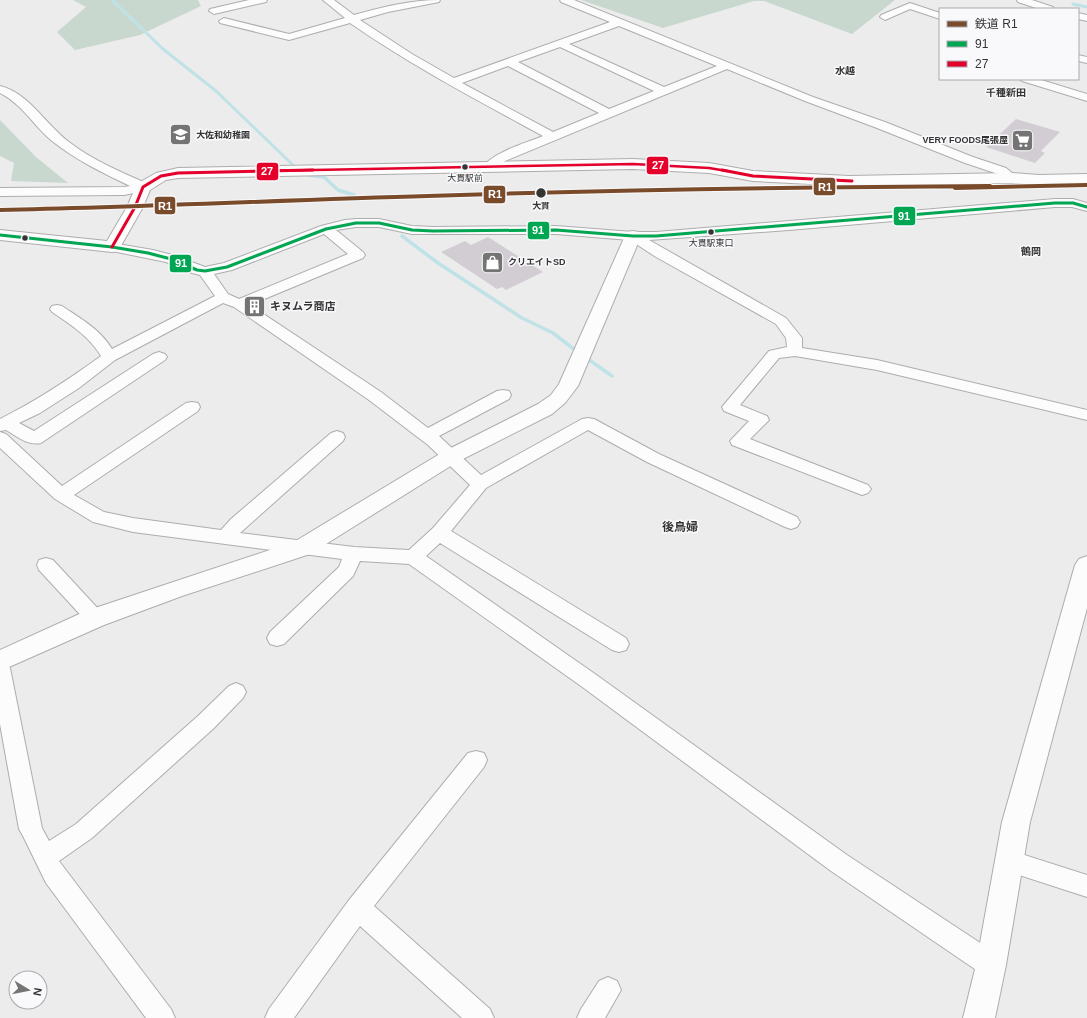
<svg xmlns="http://www.w3.org/2000/svg" width="1087" height="1018" viewBox="0 0 1087 1018" font-family="Arial,'Noto Sans JP',sans-serif">
<style>
.green{fill:#c8d8cf}
.lines{fill:none;stroke-linecap:round;stroke-linejoin:round}
.stream-far1{stroke:#bfe2e7;stroke-width:3}
.stream{stroke:#bfe2e7;stroke-width:3.5}
.building{fill:#d2cdd3}
.street-casing{stroke:#adadae;stroke-width:2}
.secondary-casing{stroke:#adadae;stroke-width:2}
.highway-casing{stroke:#adadae;stroke-width:2}
.street{fill:#fcfcfc;fill-rule:evenodd}
.secondary{fill:#fcfcfc;fill-rule:evenodd}
.highway{fill:#fcfcfc;fill-rule:evenodd}
.bus-1-casing{stroke:#f9f9fb;stroke-width:5.5}
.bus-2-far1-casing{stroke:#f9f9fb;stroke-width:4.5}
.bus-2-casing{stroke:#f9f9fb;stroke-width:5.5}
.bus-1{stroke:#00a651;stroke-width:3}
.bus-2-far1{stroke:#e4002b;stroke-width:2.5}
.bus-2{stroke:#e4002b;stroke-width:3}
.rail-1-casing{stroke:#f9f9fb;stroke-width:6}
.rail-1{stroke:#7a4b2a;stroke-width:4}
.bus-dot{fill:#343435;stroke:#f9f9fb;stroke-width:1.5}
.labels{text-anchor:middle;dominant-baseline:central;stroke-width:3;stroke-linejoin:round;paint-order:stroke}
.far-poi-label{font-size:9px;font-weight:bold;fill:#343435;stroke:#f9f9fb;text-anchor:start}
.far-bus-label{font-size:9px;fill:#343435;stroke:#f9f9fb}
.far-stop-label{font-size:9px;font-weight:bold;fill:#343435;stroke:#f9f9fb}
.far-neighbourhood-label{font-size:10px;font-weight:bold;fill:#343435;stroke:#f9f9fb}
.poi-label{font-size:11px;font-weight:bold;fill:#343435;stroke:#f9f9fb;text-anchor:start}
.neighbourhood-label{font-size:12px;font-weight:bold;fill:#343435;stroke:#f9f9fb}
.line-badge{stroke:#f9f9fb;stroke-width:1.5}
.badge-label{font-size:11px;text-anchor:middle;font-weight:bold;fill:#fff}
</style>
<rect width="100%" height="100%" fill="#ececed"/>
<path class="green" d="M73 0H198L201 6 140 35 75 50 57 32 86 7Z
M581 0H895L852 34 764 1H754L663 28Z
M0 120 36 157 68 183 11 181 14 163 0 156Z"/>
<g class="lines">
<path class="stream-far1" d="M112 0 163 49 216 91 294 166
M1073 4 1087 7"/>
<path class="stream" d="M308 175 324 177 338 190 354 195
M402 236 438 263 522 318 553 333 575 350
M588 359 612 376"/>
</g>
<path class="building" d="M1016 119 1060 132 1041 151 1045 153 1035 163 986 147Z
M488 237 543 272 506 290 502 287 497 289 441 252 465 241 471 245Z"/>
<g class="lines">
<defs>
<path id="street" d="M249 0H267L266 2 214 14 209 11 210 9Z
M323 0H334L354 15C383 7 410 0 440 0L439 2 388 12 360 20 412 54 454 78 610 22 561 2 560 0H574L813 97 885 122 973 157 1006 168 1018 178 1017 181H1007L998 174 965 163 877 128 805 101 727 69 505 161 493 170H485L483 167C493 152 526 143 543 136 477 100 412 66 350 23L289 40 220 23 219 21 224 18 289 34 345 18ZM619 26 717 66 664 87 569 44ZM560 47 654 91 609 109 518 62ZM508 66 599 113 553 132 462 83Z
M1017 0H1032L1053 7 1054 9H1039L1018 2Z
M910 3 940 13V19L910 9 885 20 880 17 881 15Z
M1078 13 1087 15V21L1078 19Z
M1078 55 1087 57V63L1078 61Z
M1020 79H1038L1087 94V101L1022 81Z
M0 86C29 93 46 125 69 142 92 160 121 172 148 184L149 187 148 190 124 195 0 196V188L124 187 130 186C103 173 76 160 52 141 34 126 22 104 0 93Z
M1055 199H1073L1087 203V211L1072 207H1055L789 230 649 240 786 318 802 338V348L877 360 1087 410V420L877 370 795 356 779 358 740 405 767 416 769 420 750 439 868 485 871 489 868 493 862 495 732 445 730 441 749 421 724 411 722 407 769 351 787 347 786 338 776 324 656 257 630 240 556 234H412L379 227H356L336 230 363 252 365 255 363 258 250 305 381 392 428 428 497 391 503 390 509 391 511 395 509 399 439 436 481 475 582 419 588 418 594 419 659 454 797 517 800 522 797 527 791 529 785 527 647 462 588 430 486 488 451 531 626 638 629 644 626 650 619 652 612 650 440 543 426 556 595 674 847 855 1000 956 1004 965 1000 974 991 978 982 974 831 871 581 686 409 564 360 561 353 576 284 644 277 646 270 644 267 638 270 632 339 567 342 559 133 532 93 522 55 499 0 448V432L6 434 62 486 186 403 192 402 198 403 200 407 198 411 74 495 104 512 133 518 221 530 231 519 331 433 337 431 343 433 345 437 343 441 240 533 354 547 409 550 433 528 470 485 428 445 369 400 234 307 223 303 115 360 79 388 40 413 19 423 34 431 153 354 159 352 165 354 167 357 165 360 41 443C28 446 16 436 6 430L0 431V419C36 401 68 380 101 356 89 336 71 325 52 312L50 309 52 306 57 305 62 306C81 319 100 329 112 349L215 296 200 275 192 273 166 262 107 250 105 247 107 244 112 243 153 250 176 256 205 267 224 263 321 226 345 220 356 219H379L412 226 433 227 556 226 633 232H656ZM324 234 348 254 239 299 228 294 214 274 232 270Z
M46 558 53 560 102 613 105 618 102 623 95 626 88 623 39 570 37 565 39 560Z
M0 660 7 662 10 668 42 828 49 841 76 824 198 716 229 686 236 683 243 686 246 692 243 698 214 728 92 838 59 861 171 1009 175 1018H146L46 883 23 836 19 829 0 724Z
M476 751 484 753 487 760 484 767 374 906 490 1009 494 1018H462L360 926 294 1018H265L269 1009 349 900 468 753Z
M1009 850 1087 875V897L1001 869 997 861 1001 853Z
M608 977 617 981 621 990 605 1018H577L581 1009 599 981Z"/>
<path id="secondary" d="M633 231 639 232 641 236 578 386 565 403 552 414 457 462 310 554 182 596 104 625 0 671V650L86 611 294 542 443 452 538 404 551 395 559 384 625 236 627 232Z
M1087 556V608L1030 822 1006 965 995 1018H963L976 965 1002 822 1075 565 1079 559Z"/>
<path id="highway" d="M633 159 709 163 753 171 849 176 1012 173 1039 175 1087 174V184L1039 185 1012 183 849 186 753 181 709 173 633 169 178 178 166 180 150 190 143 207 118 251 112 252 0 240V230L107 241 127 207 137 184 156 173 178 168Z"/>
</defs>
<use href="#street" class="street-casing"/>
<use href="#secondary" class="secondary-casing"/>
<use href="#highway" class="highway-casing"/>
<use href="#street" class="street"/>
<use href="#secondary" class="secondary"/>
<use href="#highway" class="highway"/>
<defs>
<path id="bus-1" d="M0 235 112 247 148 253 171 259 197 270 205 271 227 267 326 229 356 223H379L412 230 433 231 556 230 633 236H656L1055 203H1073L1087 207"/>
<path id="bus-2-far1" d="M262 171 633 164 709 168 727 171"/>
<path id="bus-2" d="M722 170 753 176 852 181
M112 247 135 207 143 187 161 176 178 173 313 170"/>
</defs>
<use href="#bus-1" class="bus-1-casing"/>
<use href="#bus-2-far1" class="bus-2-far1-casing"/>
<use href="#bus-2" class="bus-2-casing"/>
<use href="#bus-1" class="bus-1"/>
<use href="#bus-2-far1" class="bus-2-far1"/>
<use href="#bus-2" class="bus-2"/>
<defs>
<path id="rail-1" d="M955 188 1087 185
M0 210C143 207 285 200 428 196 615 190 803 187 990 186"/>
</defs>
<use href="#rail-1" class="rail-1-casing"/>
<use href="#rail-1" class="rail-1"/>
</g>
<defs>
<symbol id="school-square" viewBox="-11 -11 22 22"><rect x="-9" y="-9" width="18" height="18" rx="4" fill="#747475" stroke="#f9f9fb"/><path d="M0-5L7-2L0 1L-7-2ZM-4 1L0 2.5L4 1V4Q0 6-4 4Z" fill="#fff"/></symbol>
<symbol id="supermarket-square" viewBox="-11 -11 22 22"><rect x="-9" y="-9" width="18" height="18" rx="4" fill="#747475" stroke="#f9f9fb"/><path d="M-6-5.5h2.5l.6 2H6L4.5 2H-2.5L-4.4-4H-6ZM-1.5 3.2a1.3 1.3 0 1 0 .1 0ZM3 3.2a1.3 1.3 0 1 0 .1 0Z" fill="#fff"/></symbol>
<symbol id="shop-square" viewBox="-11 -11 22 22"><rect x="-9" y="-9" width="18" height="18" rx="4" fill="#747475" stroke="#f9f9fb"/><path d="M-5-2.5h2.3a2.7 3.5 0 0 1 5.4 0H5L5.5 6h-11ZM-1.5-2.5h3a1.5 2.3 0 0 0-3 0Z" fill="#fff"/></symbol>
<symbol id="building-square" viewBox="-11 -11 22 22"><rect x="-9" y="-9" width="18" height="18" rx="4" fill="#747475" stroke="#f9f9fb"/><path d="M-4-6H4V6H1V3H-1V6H-4ZM-2.5-4.3h1.7v1.8h-1.7ZM.8-4.3h1.7v1.8H.8ZM-2.5-1h1.7V.8h-1.7ZM.8-1h1.7V.8H.8Z" fill="#fff"/></symbol>
</defs>
<g fill-rule="evenodd">
<use href="#school-square" x="168" y="122" width="25" height="25"/>
<use href="#supermarket-square" x="1010" y="128" width="25" height="25"/>
<use href="#shop-square" x="480" y="250" width="25" height="25"/>
<use href="#building-square" x="242" y="294" width="25" height="25"/>
</g>
<g class="bus-dot">
<circle cx="465" cy="167" r="3.5"/>
<circle cx="541" cy="193" r="5.5"/>
<circle cx="711" cy="232" r="3.5"/>
<circle cx="25" cy="238" r="3.5"/>
</g>
<g class="labels">
<g class="far-poi-label">
<text x="196" y="135">大佐和幼稚園</text>
<text x="1008" y="140" text-anchor="end">VERY FOODS尾張屋</text>
<text x="508" y="262">クリエイトSD</text>
</g>
<g class="far-bus-label">
<text x="465" y="178">大貫駅前</text>
<text x="711" y="243">大貫駅東口</text>
</g>
<g class="far-stop-label">
<text x="541" y="206">大貫</text>
</g>
<g class="far-neighbourhood-label">
<text x="845" y="70">水越</text>
<text x="1006" y="92">千種新田</text>
<text x="1031" y="251">鶴岡</text>
</g>
<g class="poi-label">
<text x="270" y="306">キヌムラ商店</text>
</g>
<g class="neighbourhood-label">
<text x="680" y="527">後鳥婦</text>
</g>
</g>
<g class="line-badge">
<rect x="646" y="156" width="23" height="19" rx="4" fill="#e4002b"/>
<rect x="256" y="162" width="23" height="19" rx="4" fill="#e4002b"/>
<rect x="813" y="177" width="23" height="19" rx="4" fill="#7a4b2a"/>
<rect x="483" y="185" width="23" height="19" rx="4" fill="#7a4b2a"/>
<rect x="154" y="196" width="22" height="19" rx="4" fill="#7a4b2a"/>
<rect x="893" y="206" width="23" height="20" rx="4" fill="#00a651"/>
<rect x="527" y="221" width="23" height="19" rx="4" fill="#00a651"/>
<rect x="169" y="254" width="23" height="19" rx="4" fill="#00a651"/>
</g>
<g class="badge-label">
<text x="658" y="169">27</text>
<text x="267" y="175">27</text>
<text x="825" y="191">R1</text>
<text x="495" y="198">R1</text>
<text x="165" y="210">R1</text>
<text x="904" y="220">91</text>
<text x="538" y="234">91</text>
<text x="181" y="267">91</text>
</g>
<rect x="939" y="8" width="140" height="72" fill="#f9f9fb" stroke="#aaaaac"/>
<rect x="947" y="21" width="20" height="6" fill="#7a4b2a" stroke="#aaaaac"/>
<text x="975" y="28" font-size="12" fill="#343435">鉄道 R1</text>
<rect x="947" y="41" width="20" height="6" fill="#00a651" stroke="#aaaaac"/>
<text x="975" y="48" font-size="12" fill="#343435">91</text>
<rect x="947" y="61" width="20" height="6" fill="#e4002b" stroke="#aaaaac"/>
<text x="975" y="68" font-size="12" fill="#343435">27</text>
<g transform="translate(28 990) rotate(100)"><circle r="19" fill="#f9f9fb" stroke="#aaaaac"/>
<path d="M0-3L7 15L0 10L-7 15Z" fill="#747475"/>
<text y="-6" font-size="11" font-weight="bold" text-anchor="middle" fill="#343435">N</text>
</g>
</svg>
